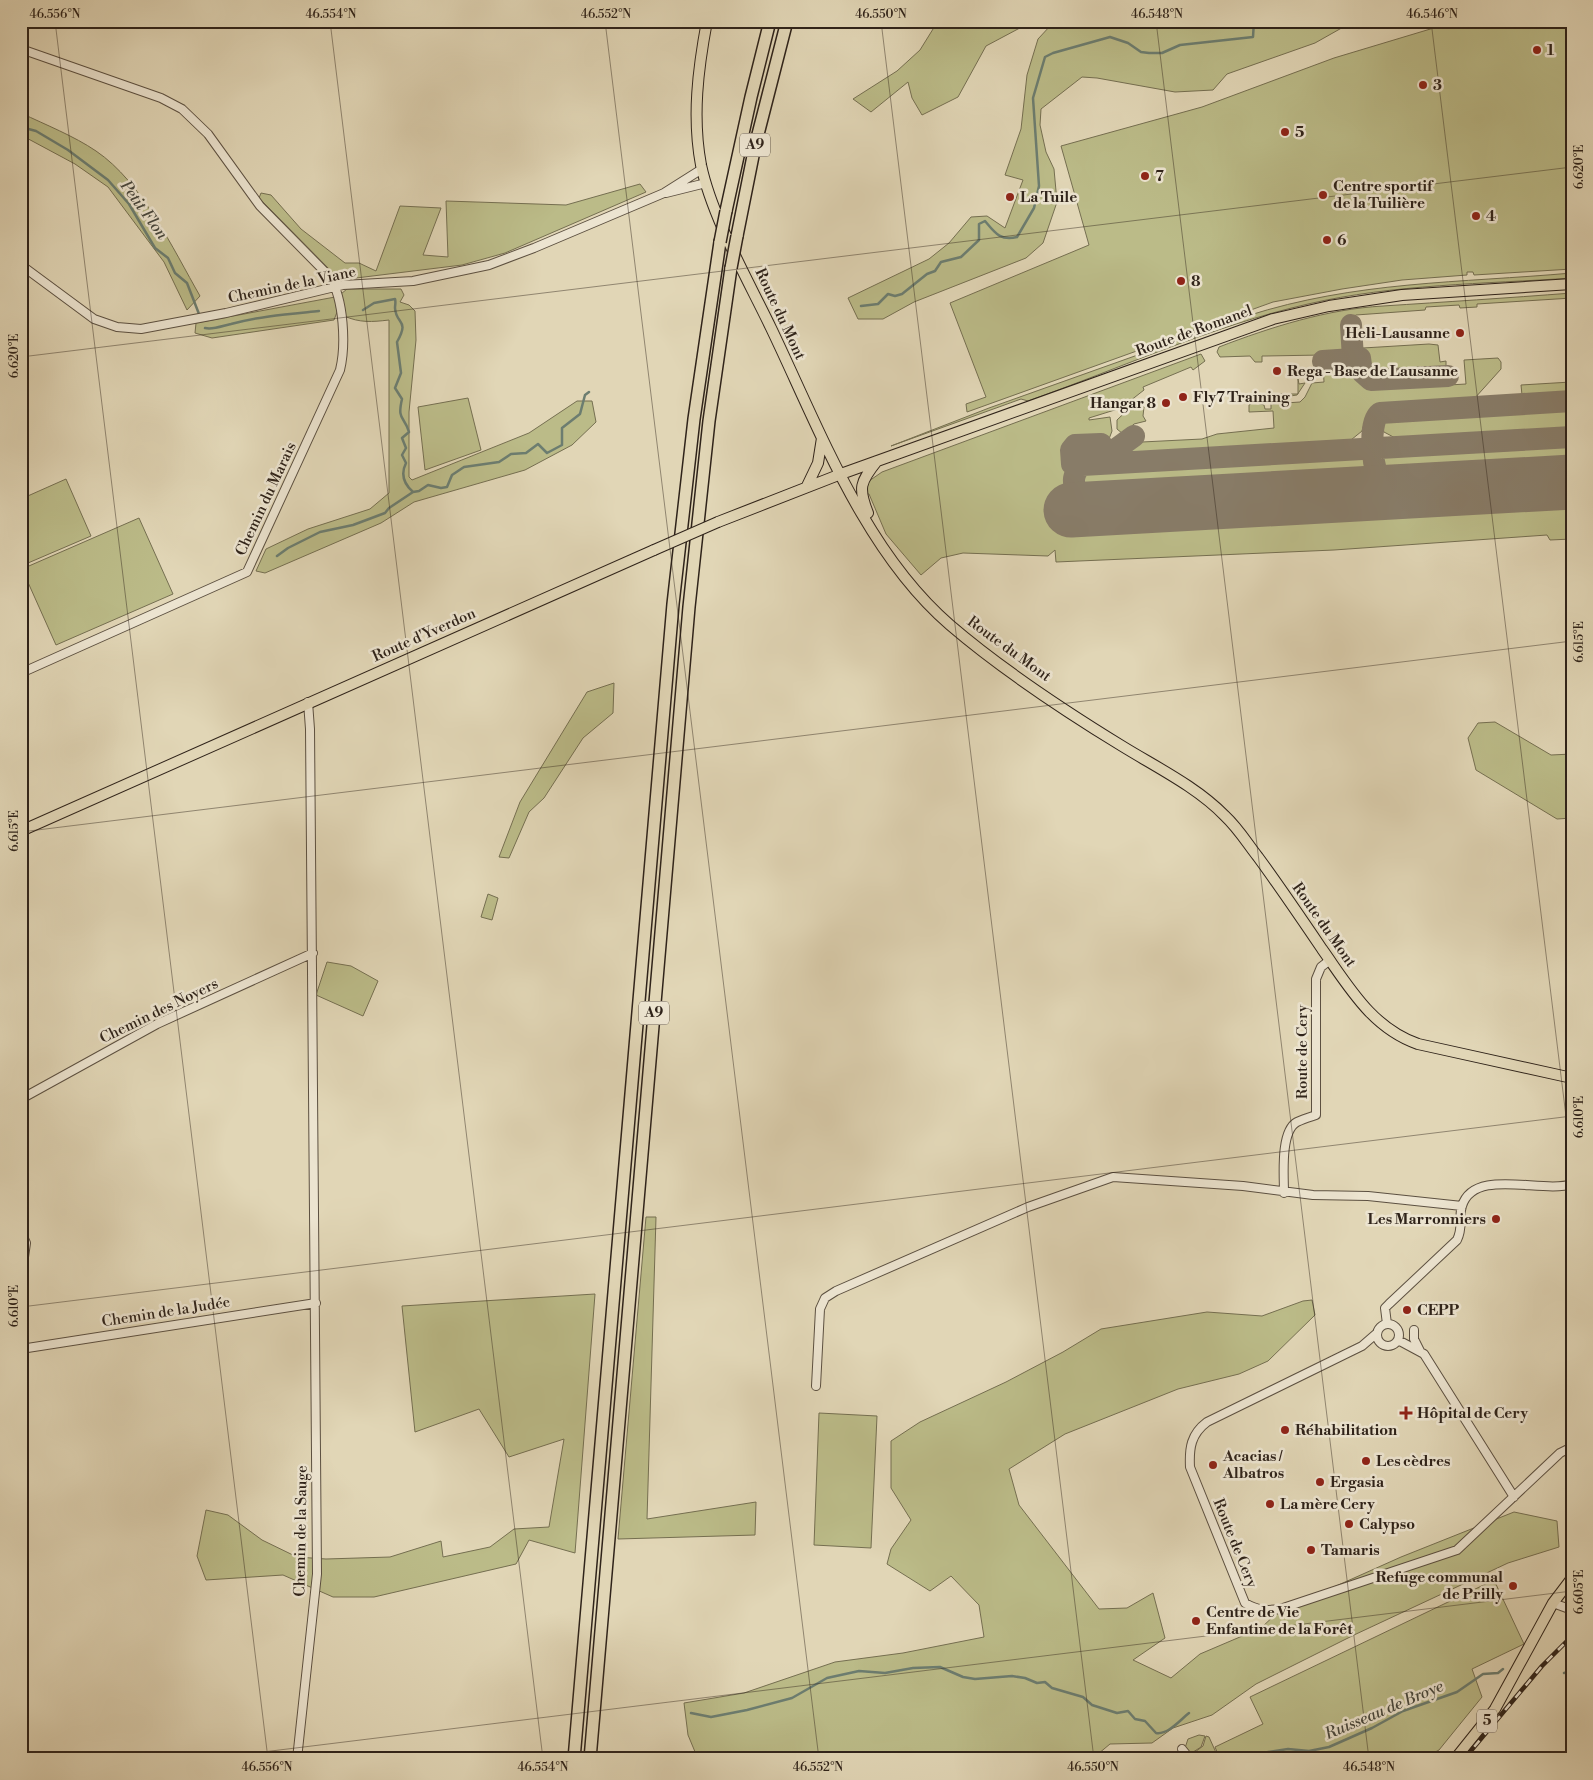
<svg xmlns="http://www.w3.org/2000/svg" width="1593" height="1780" viewBox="0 0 1593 1780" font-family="'Libre Bodoni',serif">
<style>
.green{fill:#bb8;stroke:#756f51}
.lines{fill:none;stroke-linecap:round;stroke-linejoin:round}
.stream{stroke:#6c7d70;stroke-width:2.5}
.taxiway{stroke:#887c68;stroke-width:22}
.runway{stroke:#887c68;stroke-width:55}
.minor-casing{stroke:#5c5041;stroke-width:10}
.major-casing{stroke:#2f231a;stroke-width:12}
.highway-casing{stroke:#2f231a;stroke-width:14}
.minor{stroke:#ece4d0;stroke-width:8}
.major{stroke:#e1d6b6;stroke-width:10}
.highway{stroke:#e1d6b6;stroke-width:11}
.rail-casing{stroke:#2f231a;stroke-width:4.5}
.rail{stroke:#ece4d0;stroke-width:2.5;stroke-dasharray:8;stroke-linecap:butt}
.major-bridge-casing{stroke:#2f231a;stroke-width:12;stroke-linecap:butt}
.highway-bridge-casing{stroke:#2f231a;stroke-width:14;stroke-linecap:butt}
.major-bridge{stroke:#e1d6b6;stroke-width:10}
.highway-bridge{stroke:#e1d6b6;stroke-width:11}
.ticks{fill:none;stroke:#2f231a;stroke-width:1;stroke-opacity:0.45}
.poi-dot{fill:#8f2418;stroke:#ece4d0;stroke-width:2}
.labels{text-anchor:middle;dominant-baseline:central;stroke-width:5;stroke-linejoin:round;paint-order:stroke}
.shield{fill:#ece4d0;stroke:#685d51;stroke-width:1}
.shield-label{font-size:14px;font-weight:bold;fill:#2f231a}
.poi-label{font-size:15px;font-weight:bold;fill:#2f231a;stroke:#ece4d0;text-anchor:start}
.street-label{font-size:15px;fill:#2f231a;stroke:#ece4d0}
.water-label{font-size:16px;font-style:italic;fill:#48483e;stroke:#ece4d0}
.neatline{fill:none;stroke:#2f231a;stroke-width:2}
.ticks-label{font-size:12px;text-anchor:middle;fill:#2f231a}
</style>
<rect width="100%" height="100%" fill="#e1d6b6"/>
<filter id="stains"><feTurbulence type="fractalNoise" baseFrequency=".004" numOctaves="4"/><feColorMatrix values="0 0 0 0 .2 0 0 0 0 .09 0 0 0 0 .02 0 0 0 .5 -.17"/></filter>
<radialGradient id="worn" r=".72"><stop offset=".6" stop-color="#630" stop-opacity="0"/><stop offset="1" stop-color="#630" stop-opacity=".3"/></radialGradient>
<path class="green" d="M938 21H1033L986 46 958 97 922 115 912 98 908 82 871 112 853 99 897 71 920 50Z
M1051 21H1140L1173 27 1187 21H1354L1315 43 1227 74 1213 90 1175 92 1097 78 1082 77 1041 109 1040 125 1046 152 1054 169 1057 202 1043 243 1026 258 914 302 883 319H858L848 298 929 259 949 243 971 217 987 216 1005 228 1023 180 1005 175 1021 129 1027 75 1038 39 1051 25Z
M1457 21H1572V269L1474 275 1473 272H1467V275L1402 280 1342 289 1273 302 967 412 966 404 986 397 950 303 1089 245 1061 146 1202 107 1334 58Z
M21 113C46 125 74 136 96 151 142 182 173 249 200 296L187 310 164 262 108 187 75 164 21 135Z
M640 184 646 192 505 253 462 265 348 279 335 275 259 198 261 193 271 195 301 229 345 263H359L376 271 400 206 441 208 423 255 448 257 446 201 566 205Z
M1572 273V278C1484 284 1394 284 1308 304 1212 326 1121 368 1028 401L1021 399 891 446 989 408 1247 316C1356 281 1459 283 1572 273Z
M347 289H401L404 295 400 302 409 305 415 311 416 340 409 412V477L412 480 529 433 577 401H592L596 422 572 445 525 470 414 502 381 523 265 573 256 571 266 549 308 529 370 509 389 493V320C372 322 360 323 344 316L341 294Z
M1572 293V298L1477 304V307L1460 308 1459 305 1426 307 1425 310 1356 315C1342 323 1350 339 1348 353L1341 358 1322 359V355L1266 356H1262V362H1255L1250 356 1220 357 1217 352 1219 347C1271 327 1328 309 1383 306 1445 302 1507 298 1572 293Z
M335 297 337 312 334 320 212 338 195 333 196 323Z
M1429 344 1438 345 1440 362 1446 361V370L1443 373 1375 377 1366 372 1363 348Z
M1201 354 1205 361 1193 370 1191 367 1143 387 1144 390 1121 408 1089 418V420L1110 417 1112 431 1109 439 1066 441 1070 525 1572 497V539L1550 540 1547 535 1334 550 1056 562 1055 550 1048 556 963 553 941 558 921 575 886 534 869 494H865L869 481 882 472Z
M1498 358 1501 362V369L1474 399 1378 406 1367 414 1362 431 1346 444 1130 456 1122 454 1142 442 1202 439 1217 434 1274 428 1273 411 1249 412V405L1254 402 1264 405 1265 409H1271V404L1300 402 1305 397 1312 383 1324 382 1323 364 1357 362 1360 375 1369 382 1448 379 1449 385 1466 384 1464 360Z
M1298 379 1299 384 1305 383 1297 395 1270 399V394H1298Z
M1571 382 1570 395 1524 397 1522 395 1521 385Z
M468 398 481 450 425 470 418 407Z
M1139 399 1130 408V410L1144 407 1143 416 1146 421 1134 424 1123 434 1117 429V420Z
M1572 408V432L1401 441 1384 432 1380 426 1384 419Z
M1572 441V468L1395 478 1384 473 1381 465 1383 457 1394 451Z
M1354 453 1363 455 1369 466 1363 478 1355 481 1095 495 1084 490 1081 482 1083 474 1093 468Z
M66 479 91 536 21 566V499Z
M139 518 173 594 56 645 22 569Z
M614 683 613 713 583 738 544 798 529 812 509 858 499 857 520 802 587 692Z
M1495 722 1551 755 1572 754V818L1557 819 1476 770 1468 738 1478 723Z
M488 894 498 898 492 920 481 917Z
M327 962 351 966 378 981 363 1016 316 995Z
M646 1217H656L647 1519 756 1502 755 1535 618 1539Z
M595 1294 575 1553 529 1540 516 1564 374 1597H333L283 1575 206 1580 197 1556 206 1510 228 1515 262 1540 297 1557 326 1559 390 1557 441 1541 443 1557 490 1547 514 1529 549 1527 564 1439 509 1457 479 1409 415 1432 402 1306Z
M1312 1300 1315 1315 1268 1361 1239 1374 1178 1389 1065 1434 1009 1469 1019 1505 1099 1609 1127 1608 1153 1593 1165 1638 1133 1660 1171 1678 1200 1654 1261 1628 1278 1612 1401 1557 1514 1512 1557 1521 1559 1547 1508 1563 1354 1635 1256 1684 1212 1715 1173 1728 1152 1743 1110 1744 1092 1759H698L688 1735 684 1703 744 1693 835 1662 903 1653 984 1637 979 1605 951 1576 930 1591 887 1564 891 1549 911 1520 891 1488V1441L920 1422 1006 1382 1063 1352 1101 1329 1207 1312 1262 1316 1303 1301Z
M819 1413 877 1416 871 1548 814 1545Z
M1494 1580 1524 1644 1472 1669 1482 1697 1439 1750 1422 1759H1220L1215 1747 1263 1724 1250 1697Z
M1199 1735 1205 1736 1201 1747 1190 1754 1185 1748 1188 1739Z
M1206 1736 1209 1737 1218 1757 1194 1759 1191 1755 1203 1746Z"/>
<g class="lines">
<path class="stream" d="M21 127 36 131 68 150 108 180 129 204 155 248 168 258 175 273 187 283 199 314
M861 306 878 304 888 294 895 296 902 294 927 274 935 271 941 262 961 257 979 240V224L985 221C995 233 1000 241 1017 237L1034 208 1039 186 1033 98 1045 57 1053 53 1110 37 1128 43 1141 52 1149 53H1162L1180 45 1253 37 1254 21
M363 310 374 303 395 299C396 302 395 305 395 308 396 325 410 319 397 342L401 373 395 388 402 399C397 421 404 415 409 432L402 438 406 448 402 455 406 463C400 475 404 484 413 492L419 491 428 485 441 488 447 487 452 475 464 467 499 462 511 454 526 453 538 444 547 453 562 445V428L580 414 585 395 589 392
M205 328C213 330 222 326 231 324 260 316 289 314 319 311
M277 556 288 548 320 532 353 525 385 513 389 508 413 492
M1564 1673 1572 1671
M691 1713 711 1717 747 1710 792 1698 827 1678 859 1671 885 1673 913 1668 940 1667 963 1677 975 1679 1012 1676 1025 1678 1037 1683 1045 1682 1052 1688 1083 1697 1092 1705 1117 1713 1128 1711 1135 1719 1145 1721 1156 1733C1168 1735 1180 1720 1189 1713
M1268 1752 1288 1749 1309 1751 1329 1747 1372 1728 1403 1711 1457 1692 1483 1674 1498 1673 1503 1669"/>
<path class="taxiway" d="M1353 359 1360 358 1362 372 1371 380 1448 376
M1323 361 1353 359 1351 325
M1097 463 1134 436
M1072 464 1071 450 1075 445 1101 444 1111 458 1124 461
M1401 492 1384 487C1372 477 1367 423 1380 413L1572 401
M1352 494 1367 489 1375 473
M1100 508C1081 506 1063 480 1082 465L1572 437"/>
<path class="runway" d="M1071 510 1572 482"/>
<defs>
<path id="minor" d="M21 49 161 98 182 109 208 134 260 206 330 277C344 300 346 345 340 370L247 572 21 673
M666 193 706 183
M21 265 94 319 117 327 141 329 226 313 343 285 413 281 489 265 534 248 664 193 702 169
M21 1099 157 1024 313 953
M1284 1193C1284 1176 1280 1131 1297 1122 1303 1119 1310 1117 1316 1115V979L1321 967 1330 960
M21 1232 26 1243 21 1278
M1377 1335a11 11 0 1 1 22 0a11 11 0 1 1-22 0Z
M1387 1324 1385 1308 1389 1304 1457 1240C1464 1225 1458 1217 1462 1206 1474 1167 1542 1194 1572 1184
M1414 1330V1339L1420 1351
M1377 1333 1362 1346 1207 1422C1191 1434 1189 1448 1190 1467L1245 1603C1257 1610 1266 1611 1280 1609L1457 1550 1560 1453 1572 1447
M1398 1340 1424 1354 1514 1497
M21 1349 316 1303
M816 1386 820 1309 825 1298 836 1291 1028 1207 1113 1177 1243 1186 1313 1195 1368 1196 1462 1206
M1553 1603 1572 1610
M1182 1749 1190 1759
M297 1759 317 1574 310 729 308 702"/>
<path id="major" d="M707 21C698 69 692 117 701 165 712 217 748 280 771 328 819 428 864 551 950 625 1000 668 1065 711 1122 746 1156 767 1197 787 1225 816 1238 828 1247 843 1258 857 1280 887 1301 918 1322 949 1349 987 1372 1028 1418 1044L1572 1078
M807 486 818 463 822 438
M868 513C858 488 860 482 877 461
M718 522 841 474 1273 319 1329 306 1402 295 1572 284
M21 831 654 550
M1455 1759 1495 1709 1553 1603 1572 1578"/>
<path id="highway" d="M726 211 751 97 770 21
M737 236 755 146 787 21
M574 1759 673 604 694 419 720 242
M590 1759 689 607 709 421 731 268"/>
</defs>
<use href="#minor" class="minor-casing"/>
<use href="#major" class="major-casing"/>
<use href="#highway" class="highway-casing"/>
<use href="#minor" class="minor"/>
<use href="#major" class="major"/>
<use href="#highway" class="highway"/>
<defs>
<path id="rail" d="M1464 1759 1542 1666 1572 1636"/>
</defs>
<use href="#rail" class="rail-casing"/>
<use href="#rail" class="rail"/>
<defs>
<path id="major-bridge" d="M654 550 718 522"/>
<path id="highway-bridge" d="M720 242 726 211
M731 268 737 236"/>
</defs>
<use href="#major-bridge" class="major-bridge-casing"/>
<use href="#highway-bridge" class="highway-bridge-casing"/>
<use href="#major-bridge" class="major-bridge"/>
<use href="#highway-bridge" class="highway-bridge"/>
</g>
<path class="ticks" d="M55 21 268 1759M330 21 543 1759M605 21 819 1759M881 21 1094 1759M1156 21 1369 1759M1431 21 1572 1165M21 357 1572 167M21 832 1572 641M21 1307 1572 1116M206 1759 1572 1591"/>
<g class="poi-dot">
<circle cx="1537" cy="50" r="5"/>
<circle cx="1423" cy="85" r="5"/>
<circle cx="1285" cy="132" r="5"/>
<circle cx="1145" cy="176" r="5"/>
<circle cx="1323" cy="195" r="5"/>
<circle cx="1010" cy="197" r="5"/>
<circle cx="1476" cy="216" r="5"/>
<circle cx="1327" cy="240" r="5"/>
<circle cx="1181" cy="281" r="5"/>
<circle cx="1460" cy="333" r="5"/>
<circle cx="1277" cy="371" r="5"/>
<circle cx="1183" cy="397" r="5"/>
<circle cx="1166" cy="403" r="5"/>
<circle cx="1496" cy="1219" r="5"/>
<circle cx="1407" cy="1310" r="5"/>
<path d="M1403.5 1405.5h5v5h5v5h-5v5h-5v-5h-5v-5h5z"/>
<circle cx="1285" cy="1430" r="5"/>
<circle cx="1366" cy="1461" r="5"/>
<circle cx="1213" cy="1465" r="5"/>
<circle cx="1320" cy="1482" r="5"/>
<circle cx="1270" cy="1504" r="5"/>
<circle cx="1349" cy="1524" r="5"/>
<circle cx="1311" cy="1550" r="5"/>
<circle cx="1513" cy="1586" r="5"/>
<circle cx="1196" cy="1621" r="5"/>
</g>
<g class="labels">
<g class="shield">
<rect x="740" y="133.5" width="30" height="23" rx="4"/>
<rect x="639" y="1001.5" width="30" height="23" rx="4"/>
<rect x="1477" y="1709.5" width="20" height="23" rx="4"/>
</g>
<g class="shield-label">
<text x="755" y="145">A9</text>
<text x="654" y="1013">A9</text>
<text x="1487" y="1721">5</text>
</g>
<g class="poi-label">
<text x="1547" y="50">1</text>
<text x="1433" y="85">3</text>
<text x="1295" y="132">5</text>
<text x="1155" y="176">7</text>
<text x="1333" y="186">Centre sportif<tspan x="1333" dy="17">de la Tuilière</tspan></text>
<text x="1020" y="197">La Tuile</text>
<text x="1486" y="216">4</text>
<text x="1337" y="240">6</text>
<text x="1191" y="281">8</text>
<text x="1450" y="333" text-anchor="end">Heli-Lausanne</text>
<text x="1287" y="371">Rega - Base de Lausanne</text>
<text x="1193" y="397">Fly7 Training</text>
<text x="1156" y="403" text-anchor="end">Hangar 8</text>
<text x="1486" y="1219" text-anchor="end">Les Marronniers</text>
<text x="1417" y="1310">CEPP</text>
<text x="1417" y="1413">Hôpital de Cery</text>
<text x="1295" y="1430">Réhabilitation</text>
<text x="1223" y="1456">Acacias /<tspan x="1223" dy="17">Albatros</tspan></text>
<text x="1376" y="1461">Les cèdres</text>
<text x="1330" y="1482">Ergasia</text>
<text x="1280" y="1504">La mère Cery</text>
<text x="1359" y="1524">Calypso</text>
<text x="1321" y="1550">Tamaris</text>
<text x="1503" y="1577" text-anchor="end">Refuge communal<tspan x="1503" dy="17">de Prilly</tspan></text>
<text x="1206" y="1612">Centre de Vie<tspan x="1206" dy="17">Enfantine de la Forêt</tspan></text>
</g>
<g class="street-label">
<text transform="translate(292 285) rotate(-12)">Chemin de la Viane</text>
<text transform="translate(780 314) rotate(65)">Route du Mont</text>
<text transform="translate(1194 331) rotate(-20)">Route de Romanel</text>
<text transform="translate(266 499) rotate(-65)">Chemin du Marais</text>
<text transform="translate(424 635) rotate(-24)">Route d'Yverdon</text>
<text transform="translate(1009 649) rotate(36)">Route du Mont</text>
<text transform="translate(1324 925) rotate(55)">Route du Mont</text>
<text transform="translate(159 1011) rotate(-26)">Chemin des Noyers</text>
<text transform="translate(1302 1052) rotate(-90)">Route de Cery</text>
<text transform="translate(166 1312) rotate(-9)">Chemin de la Judée</text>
<text transform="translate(301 1531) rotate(-89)">Chemin de la Sauge</text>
<text transform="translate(1235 1543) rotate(68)">Route de Cery</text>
</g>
<g class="water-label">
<text transform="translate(144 210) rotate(54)">Petit Flon</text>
<text transform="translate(1384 1710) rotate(-23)">Ruisseau de Broye</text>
</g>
</g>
<rect width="1593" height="1780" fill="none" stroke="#e1d6b6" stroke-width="55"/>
<rect x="28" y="28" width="1538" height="1724" class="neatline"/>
<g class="ticks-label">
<text x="55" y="18">46.556°N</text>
<text x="331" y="18">46.554°N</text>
<text x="606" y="18">46.552°N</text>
<text x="881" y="18">46.550°N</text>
<text x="1157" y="18">46.548°N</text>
<text x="1432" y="18">46.546°N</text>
<text transform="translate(1579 167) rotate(-90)" y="4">6.620°E</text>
<text transform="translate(14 356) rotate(-90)" y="4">6.620°E</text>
<text transform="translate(1579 642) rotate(-90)" y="4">6.615°E</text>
<text transform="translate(14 831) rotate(-90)" y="4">6.615°E</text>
<text transform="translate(1579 1117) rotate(-90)" y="4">6.610°E</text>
<text transform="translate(14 1306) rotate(-90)" y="4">6.610°E</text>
<text transform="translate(1579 1592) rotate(-90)" y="4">6.605°E</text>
<text x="267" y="1771">46.556°N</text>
<text x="543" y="1771">46.554°N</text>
<text x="818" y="1771">46.552°N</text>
<text x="1093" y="1771">46.550°N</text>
<text x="1369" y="1771">46.548°N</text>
</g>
<rect width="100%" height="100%" filter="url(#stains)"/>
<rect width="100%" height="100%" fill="url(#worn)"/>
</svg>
